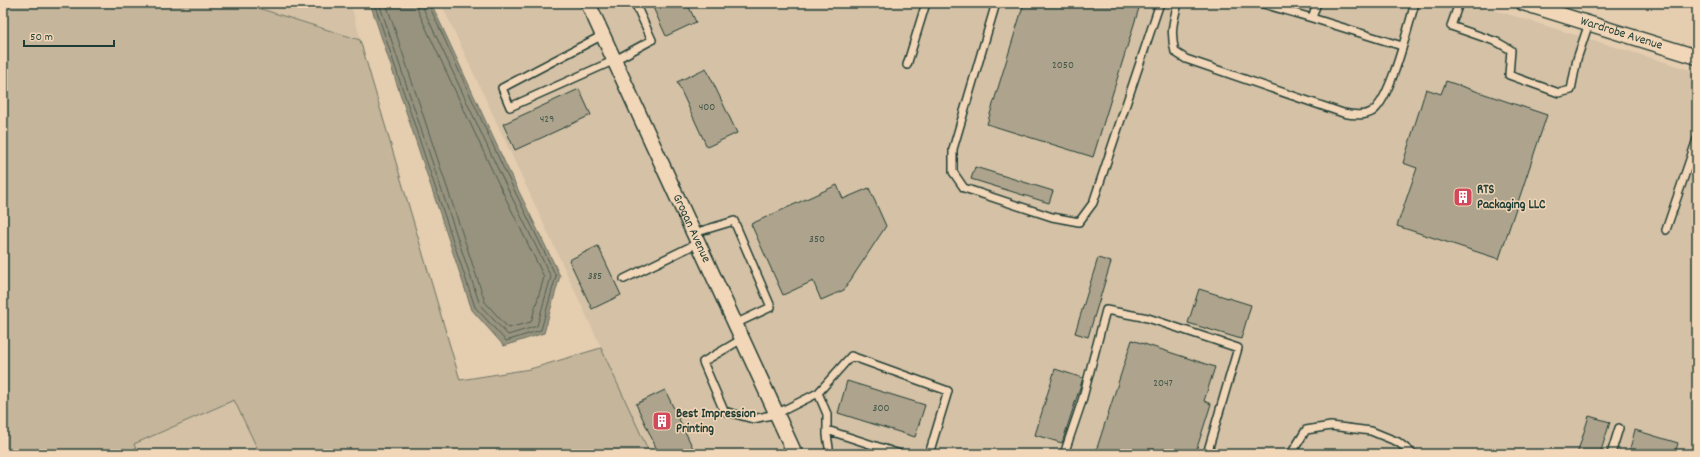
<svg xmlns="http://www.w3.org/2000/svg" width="1700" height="457" viewBox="0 0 1700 457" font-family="Dekko,sans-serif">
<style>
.built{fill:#d4c1a6}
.green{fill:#c4b59b;stroke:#727968}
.water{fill:#97937f;stroke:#677161}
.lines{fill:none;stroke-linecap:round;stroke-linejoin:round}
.shore{stroke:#4f5f52;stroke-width:1}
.building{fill:#aea48d;stroke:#1f3d34}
.service-casing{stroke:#1f3d34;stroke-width:10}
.minor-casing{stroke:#1f3d34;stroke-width:17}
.service{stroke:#f2d6b8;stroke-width:7}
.minor{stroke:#f2d6b8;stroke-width:14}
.labels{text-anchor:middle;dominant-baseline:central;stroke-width:3;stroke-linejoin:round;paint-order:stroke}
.number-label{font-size:11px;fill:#43574a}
.street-label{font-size:13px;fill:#1f3d34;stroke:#f2d6b8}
.poi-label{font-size:13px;font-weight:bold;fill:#1f3d34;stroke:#f2d6b8;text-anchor:start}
</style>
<rect width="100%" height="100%" fill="#e5cdb0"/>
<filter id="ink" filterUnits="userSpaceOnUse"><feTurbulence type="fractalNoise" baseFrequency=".025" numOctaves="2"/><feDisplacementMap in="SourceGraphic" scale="8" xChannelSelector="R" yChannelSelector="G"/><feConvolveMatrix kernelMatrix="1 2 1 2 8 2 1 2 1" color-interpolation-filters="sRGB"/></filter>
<g filter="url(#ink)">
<path class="built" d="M9 3H350L461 380 530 369 601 347 441 3H1471L1697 72V454H3V20Z"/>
<path class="green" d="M9 3H242L360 40 460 380 530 369 601 348 650 454H260L234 400 134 444 138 454H3V20Z"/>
<path class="water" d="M370 3H431L505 163 560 276 544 333 504 346 472 310Z"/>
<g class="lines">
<path class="shore" d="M374 3 475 307 506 341 541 330 556 276 502 165 428 3
M379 3 480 305 508 335 537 326 551 277 497 167 423 8 422 3
M386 3 485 302 508 328 531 322 544 277 492 170 418 11 416 3"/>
</g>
<path class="building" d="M651 3H687L696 22 666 36Z
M1024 3H1123L1139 8 1093 157 987 124Z
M706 68 737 133 707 147 677 82Z
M1446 81 1547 115 1499 259 1397 226 1417 168 1403 163 1426 89 1441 94Z
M579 89 591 115 515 150 503 124Z
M975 167 1053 191 1049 203 971 179Z
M837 185 843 199 869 188 886 226 844 290 821 300 813 281 783 295 751 224Z
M598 246 621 295 592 309 569 260Z
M1098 258 1111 262 1088 337 1075 333Z
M1199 289 1251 305 1241 339 1188 323Z
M1132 340 1215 367 1204 401 1211 404 1195 454H1095Z
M1055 369 1083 378 1062 443 1035 435Z
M847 381 925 405 915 437 838 413Z
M665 390 692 446 696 454H659L636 404Z
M1589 416 1610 422 1600 454H1577Z
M1635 430 1678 443 1675 454H1636L1629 452Z"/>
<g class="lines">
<defs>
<path id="service" d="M996 3 953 149V172L964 188 1052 217 1079 222 1093 203 1160 3
M1178 3C1173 22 1170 32 1175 52L1186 59 1343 113C1352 115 1364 117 1373 111 1391 98 1408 27 1415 3
M1260 3 1312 18
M1317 3 1312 18 1402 46
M1459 3 1451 26 1497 42 1511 50 1509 75 1559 93 1571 90 1577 59 1589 23
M603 35 502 88 510 107 615 60 652 40 635 3
M907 65 926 3
M1666 230 1697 139
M694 233 734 221 771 307 735 324
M624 279 698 243
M742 339 703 362 724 411 753 419 776 414 818 393 851 356 948 391 929 454
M818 393 827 414V435L830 454
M827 430 900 454
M1064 454 1082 401 1106 310 1148 318 1238 348 1207 454
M1291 454 1306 430 1331 426 1371 431 1398 442 1413 454
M1611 454 1619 428"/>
<g id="minor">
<path id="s1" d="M588 3 795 454"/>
<path id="s2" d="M1523 3 1697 57"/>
</g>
</defs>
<use href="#service" class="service-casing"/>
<use href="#minor" class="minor-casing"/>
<use href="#service" class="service"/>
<use href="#minor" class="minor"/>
</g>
</g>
<defs>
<symbol id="building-square" viewBox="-11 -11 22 22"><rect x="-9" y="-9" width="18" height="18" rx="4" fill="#d1495b" stroke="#f2d6b8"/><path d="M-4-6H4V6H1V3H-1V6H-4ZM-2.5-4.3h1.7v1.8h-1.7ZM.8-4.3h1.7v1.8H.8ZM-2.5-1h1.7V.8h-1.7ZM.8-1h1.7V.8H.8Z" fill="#fff"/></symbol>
</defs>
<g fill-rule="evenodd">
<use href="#building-square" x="1452" y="186" width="22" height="22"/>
<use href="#building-square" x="651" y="410" width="22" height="22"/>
</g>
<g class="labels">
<g class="number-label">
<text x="1063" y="66">2050</text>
<text x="707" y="108">400</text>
<text x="547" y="120">429</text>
<text x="817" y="240">350</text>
<text x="595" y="277">385</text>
<text x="1163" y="384">2047</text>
<text x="881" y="409">300</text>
</g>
<g class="street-label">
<text stroke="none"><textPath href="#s2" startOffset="103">Wardrobe Avenue</textPath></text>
<text stroke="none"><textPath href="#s1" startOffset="248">Grogan Avenue</textPath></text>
</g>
<g class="poi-label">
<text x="1477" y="190">RTS<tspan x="1477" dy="15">Packaging LLC</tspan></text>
<text x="676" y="414">Best Impression<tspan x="676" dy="15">Printing</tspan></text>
</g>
</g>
<rect width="1700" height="457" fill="none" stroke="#f2d6b8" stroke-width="16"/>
<rect x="8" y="8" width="1684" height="441" fill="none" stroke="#1f3d34" stroke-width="1.5" filter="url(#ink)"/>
<path d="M24 40v6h90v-6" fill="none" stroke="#1f3d34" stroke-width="2"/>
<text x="30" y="40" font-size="12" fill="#1f3d34" stroke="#f2d6b8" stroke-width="3" paint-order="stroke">50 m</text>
</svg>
